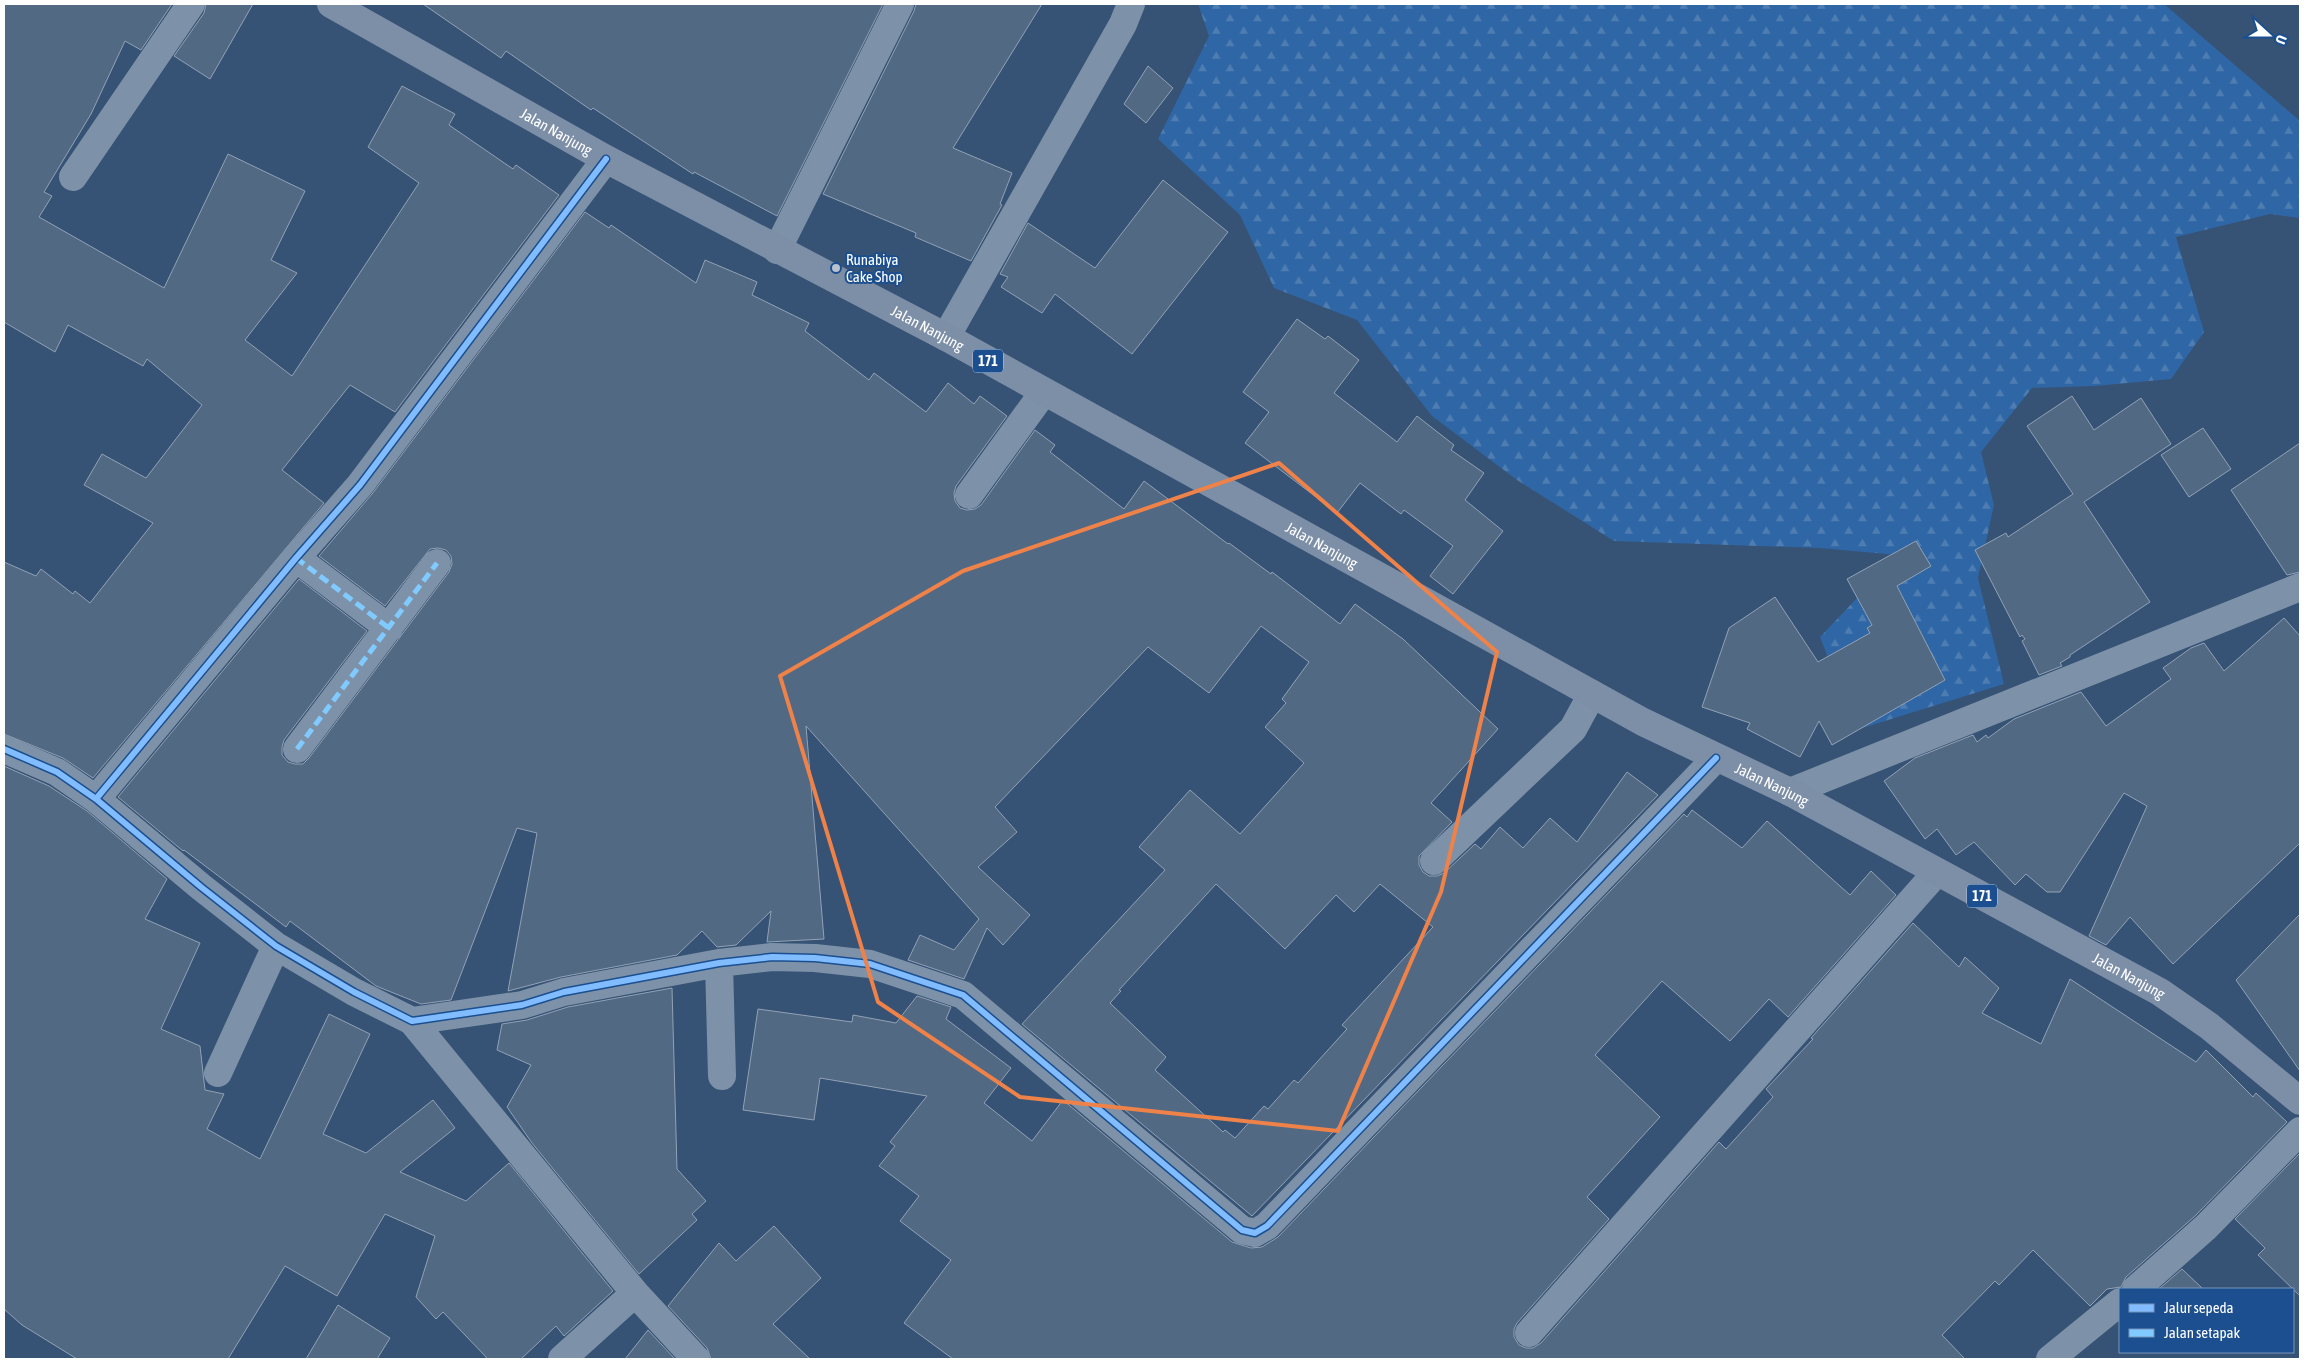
<svg xmlns="http://www.w3.org/2000/svg" width="2304" height="1363" viewBox="0 0 2304 1363" font-family="'Asap Condensed',sans-serif">
<style>
.forest{fill:url(#forest-firs)}
.building{fill:#526984;stroke:#92a2b6;fill-rule:evenodd}
.lines{fill:none;stroke-linecap:round;stroke-linejoin:round}
.minor{stroke:#7d92a8;stroke-width:28}
.major{stroke:#7d8ea7;stroke-width:28}
.quiet{stroke:#80caff;stroke-width:5;stroke-dasharray:10 5;stroke-linecap:butt}
.cycleway-casing{stroke:#1b4f8f;stroke-width:9}
.cycleway{stroke:#80bcff;stroke-width:6}
.marked{fill:none;stroke:#ee8249;stroke-width:4;stroke-linejoin:round}
.poi-dot{fill:#b9c2ce;stroke:#1b4f8f;stroke-width:2}
.labels{text-anchor:middle;dominant-baseline:central;stroke-width:4;stroke-linejoin:round;paint-order:stroke}
.shield{fill:#1b4f8f;stroke:#bbcadd;stroke-width:1}
.shield-label{font-size:14px;font-weight:bold;fill:#fff}
.street-label{font-size:15px;fill:#fff;stroke:#1b4f8f}
.poi-label{font-size:15px;fill:#fff;stroke:#1b4f8f;text-anchor:start}
</style>
<defs>
<pattern id="forest-firs" width="22" height="20" patternUnits="userSpaceOnUse" patternTransform="scale(1.25)"><rect width="22" height="20" fill="#2f66a5"/><path d="M5 1l3.5 6h-7zM16 11l3.5 6h-7z" fill="#4e7db2"/></pattern>
</defs>
<rect width="100%" height="100%" fill="#365274"/>
<path class="forest" d="M1198 4H2164L2300 121V218L2270 214 2176 237 2204 332 2171 379 2095 386 2032 388 1981 452 1994 505 1978 578 2004 684 1856 730 1820 637 1898 555 1819 548 1614 541 1517 480 1432 416 1357 320 1274 288 1240 215 1158 139 1209 36Z"/>
<path class="building" d="M4 4H172L141 50 125 41 91 114 44 192 52 196 39 217 164 288 228 154 305 191 271 260 297 273 245 340 292 376 419 183 368 147 402 86 455 114 449 125 513 169 516 165 559 195 395 412 350 385 282 470 324 503 93 778 63 758 4 734V562L36 576 41 569 73 594 75 591 90 603 153 523 84 485 102 454 146 478 202 405 147 359 143 366 68 325 55 352 4 322Z
M206 4H253L210 79 174 56 204 13Z
M423 4H883L777 216 694 172 693 174 593 108 591 110 506 51 501 58Z
M916 4H1042L953 148 1012 173 1000 204 1002 205 971 261 915 237 916 233 823 194 914 11Z
M1148 66 1173 88 1146 123 1124 104Z
M1163 180 1228 232 1132 354 1055 294 1042 313 1001 287 1008 277 1000 274 1028 223 1095 268Z
M585 212 609 228 611 225 696 283 705 260 757 282 752 295 809 323 805 331 869 380 874 373 926 412 948 383 974 404 980 396 1007 416 956 486 954 493 955 501 960 508 967 510 975 509 981 505 1035 430 1055 445 1050 452 1124 509 1144 481 1228 544 1229 543 1271 574 1272 572 1340 624 1355 604 1403 639 1498 729 1431 803 1452 822 1419 856V865L1423 872 1429 876H1437L1444 873 1475 844 1481 849 1500 827 1523 848 1550 818 1577 842 1627 772 1658 795 1252 1216 1022 1024 1165 870 1139 847 1190 790 1240 834 1304 763 1265 727 1286 703 1282 699 1309 662 1261 626 1209 693 1148 647 995 807 1017 832 978 867 1030 915 1003 945 987 928 964 979 908 960 920 935 954 950 979 919 806 726 824 939 767 942 771 911 736 945 717 947 702 931 677 955 561 977 508 991 537 833 517 828 451 1000 421 1004 376 986 290 921 286 927 184 850 183 851 118 797 299 579 367 631 284 740 282 747V755L288 762 295 764H303L309 758 449 572 452 564 451 556 446 550 438 548 430 549 385 606 319 556 372 494ZM1216 884 1285 949 1336 895 1354 912 1380 884 1433 927 1342 1025 1347 1029 1298 1083 1294 1080 1268 1109 1264 1106 1235 1138 1225 1130 1223 1132 1155 1070 1166 1057 1110 1003 1121 991 1119 990Z
M1297 319 1325 339 1328 336 1359 360 1334 393 1397 442 1417 416 1454 445 1451 450 1484 473 1465 500 1503 531 1453 594 1430 576 1453 546 1404 510 1401 514 1360 483 1337 513 1245 443 1269 412 1243 392Z
M2072 396 2094 430 2141 398 2171 444 2084 502 2150 602 2070 655V657L2060 663 2062 666 2039 675 2022 641 2025 639 2022 635 2020 637 1975 550 2006 533 2008 537 2073 494 2027 426Z
M2203 428 2231 469 2189 497 2161 455Z
M2300 443V572L2287 575 2231 490Z
M1916 541 1931 566 1897 586 1945 680 1832 745 1819 721 1800 757 1747 729 1750 723 1702 707 1729 628 1775 597 1818 662 1870 633 1867 628 1872 625 1847 579Z
M2284 618 2300 636V843L2173 964 2130 917 2106 945 2089 936 2147 806 2124 793 2060 892H2047L2026 874 2015 885 1974 842 1956 855 1937 829 1925 839 1884 781 1915 758 1973 735 1977 742 1986 735 1988 738 2014 719 2081 692 2106 726 2171 679 2163 668 2191 648 2204 643 2224 671Z
M4 766 49 786 87 811 167 879 145 919 200 943 161 1029 200 1046 205 1090 224 1094 207 1129 260 1159 329 1014 370 1034 323 1134 366 1153 433 1100 455 1128 400 1172 466 1201 509 1163 613 1291 564 1336 556 1326 521 1359H488L443 1312 436 1319 416 1297 435 1236 385 1214 337 1296 285 1266 228 1359H77L22 1325 4 1309Z
M1692 810 1742 848 1767 821 1850 895 1871 871 1896 895 1788 1017 1769 999 1730 1041 1662 981 1595 1055 1660 1117 1587 1197 1609 1219 1517 1323 1514 1329V1337L1519 1345 1526 1348H1533L1541 1343 1719 1142 1726 1149 1773 1097 1766 1089 1813 1039 1811 1038 1913 923 1959 967 1965 957 1999 988 1982 1013 2041 1044 2070 979 2196 1062 2206 1050 2253 1097 2256 1093 2287 1122 2195 1216 2126 1277 2121 1287 2107 1289 2090 1306 2033 1250 1999 1285 1995 1281 1942 1335 1965 1359H953L904 1323 951 1260 900 1221 919 1196 879 1166 895 1146 890 1142 927 1096 820 1078 814 1120 743 1110 758 1009 852 1022 853 1015 896 1023 917 996 951 1007 946 1019 1011 1068 984 1103 1032 1141 1063 1100 1232 1242 1251 1248 1262 1247 1278 1237 1684 814 1687 817Z
M2300 914V1071L2236 980Z
M672 988 677 1169 706 1201 692 1214 697 1220 639 1274 532 1143 507 1107 531 1065 497 1050 502 1024 527 1020 568 1007Z
M2300 1153V1296L2258 1255 2265 1248 2235 1219Z
M774 1226 821 1278 773 1324 810 1359H711L707 1348 668 1306 719 1243 736 1261Z
M2182 1269 2203 1289H2159Z
M338 1305 390 1338 377 1359H306Z
M648 1330 675 1359H625Z"/>
<g class="lines">
<path class="minor" d="M73 177 191 4
M777 250 900 4
M946 337 1123 24 1131 4
M969 495 1043 393
M296 558 389 628
M4 749 57 772 96 799 201 887 276 946 354 992 412 1021 522 1005 564 992 719 963 772 957 815 958 870 964 963 995 1242 1230 1255 1233 1267 1226 1716 758
M297 749 437 563
M1790 792 2300 587
M96 799 296 558 360 485 606 159
M1434 861 1573 729 1592 694
M719 963 722 1076
M412 1021 635 1293 696 1359
M218 1073 276 946
M2136 1289 2206 1227 2300 1131
M1529 1333 1937 872
M562 1359 635 1293
M2050 1359 2120 1302"/>
<path class="major" id="s1" d="M331 4 606 159 946 337 1643 722 1790 792 2160 992 2209 1026 2300 1101"/>
<path class="quiet" d="M296 558 389 628
M297 749 437 563"/>
<defs>
<path id="cycleway" d="M4 749 57 772 96 799 201 887 276 946 354 992 412 1021 522 1005 564 992 719 963 772 957 815 958 870 964 963 995 1242 1230 1255 1233 1267 1226 1716 758
M96 799 296 558 360 485 606 159"/>
</defs>
<use href="#cycleway" class="cycleway-casing"/>
<use href="#cycleway" class="cycleway"/>
</g>
<path class="marked" d="M1279 463 1497 652 1441 892 1338 1131 1020 1097 878 1002 780 676 963 571Z"/>
<circle class="poi-dot" cx="836" cy="268" r="5"/>
<g class="labels">
<g class="shield">
<rect x="973" y="349.5" width="30" height="23" rx="4"/>
<rect x="1967" y="884.5" width="30" height="23" rx="4"/>
</g>
<g class="shield-label">
<text x="988" y="361">171</text>
<text x="1982" y="896">171</text>
</g>
<g class="street-label">
<text stroke="none"><textPath href="#s1" startOffset="259">Jalan Nanjung</textPath></text>
<text stroke="none"><textPath href="#s1" startOffset="679">Jalan Nanjung</textPath></text>
<text stroke="none"><textPath href="#s1" startOffset="1129">Jalan Nanjung</textPath></text>
<text stroke="none"><textPath href="#s1" startOffset="1639">Jalan Nanjung</textPath></text>
<text stroke="none"><textPath href="#s1" startOffset="2044">Jalan Nanjung</textPath></text>
</g>
<g class="poi-label">
<text x="846" y="259">Runabiya<tspan x="846" dy="17">Cake Shop</tspan></text>
</g>
</g>
<rect width="2304" height="1363" fill="none" stroke="#ffffff" stroke-width="10"/>
<rect x="2119" y="1288" width="175" height="65" fill="#1b4f8f" stroke="#7695bc"/>
<rect x="2129" y="1304" width="25" height="8" fill="#80bcff" stroke="#7695bc"/>
<text x="2164" y="1313" font-size="15" fill="#ffffff">Jalur sepeda</text>
<rect x="2129" y="1329" width="25" height="8" fill="#80caff" stroke="#7695bc"/>
<text x="2164" y="1338" font-size="15" fill="#ffffff">Jalan setapak</text>
<g transform="translate(2269 35) rotate(111)" stroke="#1b4f8f" stroke-width="4" paint-order="stroke">
<path d="M0-4L9 19L0 12L-9 19Z" fill="#ffffff"/>
<text y="-8" font-size="14" font-weight="bold" text-anchor="middle" fill="#ffffff">U</text>
</g>
</svg>
